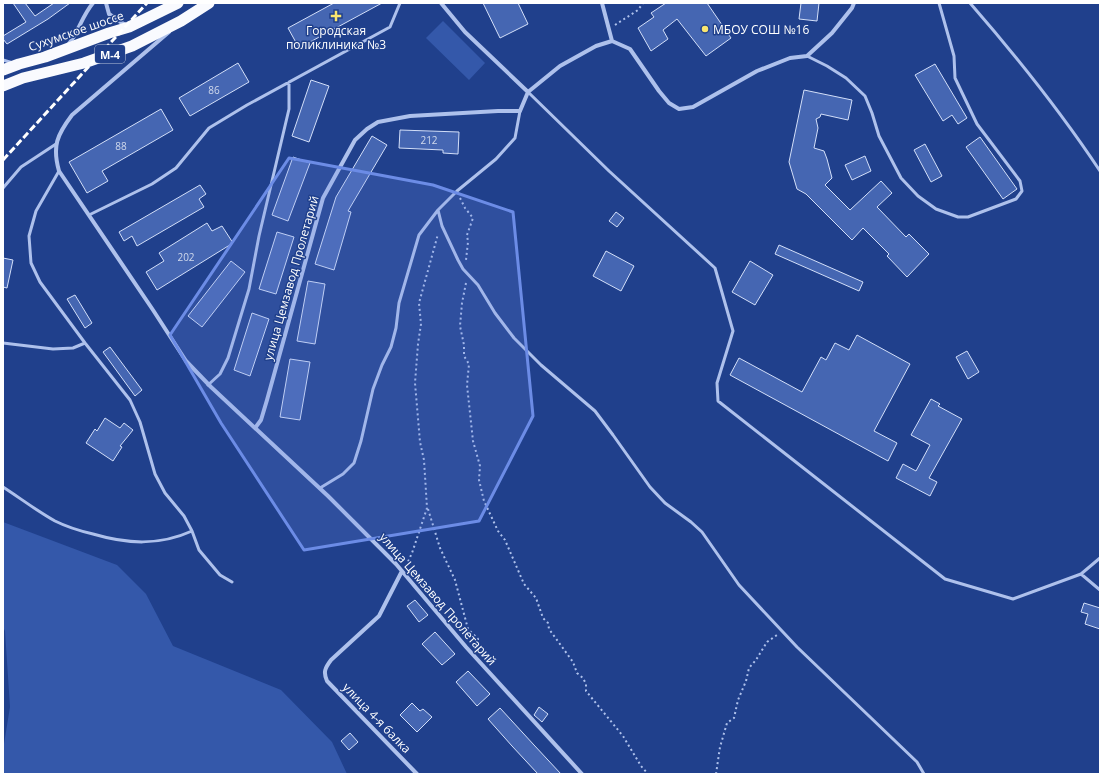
<svg xmlns="http://www.w3.org/2000/svg" width="1103" height="777" viewBox="0 0 1103 777" font-family="'Open Sans',sans-serif">
<style>
.green{fill:#3458aa}
.building{fill:#4566b2;stroke:#d3dff9}
.lines{fill:none;stroke-linecap:round;stroke-linejoin:round}
.path{stroke:#aec1ec;stroke-width:2;stroke-dasharray:2 3;stroke-linecap:butt}
.service{stroke:#aec1ec;stroke-width:3}
.minor{stroke:#aec1ec;stroke-width:4}
.trunk{stroke:#f9fafe;stroke-width:11}
.rail{stroke:#fff;stroke-width:3;stroke-dasharray:7 3;stroke-linecap:butt}
.marked{fill:#6c8ce6;fill-opacity:0.2;stroke:#6c8ce6;stroke-width:3;stroke-linejoin:round}
.poi-dot{fill:#f9e56f;stroke:#20408c;stroke-width:1.5}
.labels{text-anchor:middle;dominant-baseline:central;stroke-width:3;stroke-linejoin:round;paint-order:stroke}
.number-label{font-size:10px;fill:#d0d9ec}
.shield{fill:#20408c;stroke:#bcc6dc;stroke-width:1}
.shield-label{font-size:11px;font-weight:bold;fill:#fff}
.poi-label{font-size:12px;fill:#fff;stroke:#20408c;text-anchor:start}
.street-label{font-size:12px;fill:#fff;stroke:#20408c}
</style>
<rect width="100%" height="100%" fill="#20408c"/>
<path class="green" d="M443 21 485 63 469 80 426 38Z
M3 522 117 565 146 594 173 646 281 690 332 742 347 774H3V750L10 707 5 631 3 627Z"/>
<path class="building" d="M13 3H25L35 16 54 3H70L48 19 7 44 3 39V36L26 22Z
M334 3H382L299 48 288 28Z
M483 3H518L528 24 500 38Z
M666 3H707L731 38 706 56 677 19 663 30 668 39 651 51 638 28 654 17 651 13Z
M801 3H819L817 21 799 19Z
M238 63 249 82 190 116 179 98Z
M935 64 967 118 958 124 952 115 943 121 915 75Z
M311 80 329 86 309 142 292 136Z
M804 90 852 100 848 120 821 114 820 117 816 119 818 128 814 148 824 151 827 159 832 178 825 185 850 210 881 181 892 193 877 207 906 237 909 234 929 254 907 277 887 256 889 254 863 228 852 240 806 194 797 189 789 162Z
M161 109 173 130 102 171 108 181 87 193 69 162Z
M400 130 459 132 458 154 443 153V150L399 148Z
M372 136 387 145 348 211 351 212 334 270 315 264 336 197Z
M980 137 1017 189 1003 199 966 147Z
M925 144 942 176 931 182 914 150Z
M865 156 871 171 852 180 845 165Z
M293 157 310 163 288 221 272 215Z
M200 185 206 194 199 199 204 207 137 246 132 236 124 241 119 232Z
M616 212 624 218 617 227 609 221Z
M207 223 212 231 222 226 233 243 157 290 146 272 164 261 159 253Z
M277 232 294 237 276 294 259 289Z
M779 245 863 282 859 291 775 254Z
M606 251 634 266 621 291 593 276Z
M3 258 13 260 7 288 3 287Z
M231 261 245 272 202 327 188 316Z
M750 261 773 275 755 305 732 292Z
M308 281 325 284 315 344 297 341Z
M75 295 92 323 85 328 67 299Z
M252 313 269 319 250 376 234 370Z
M857 335 910 364 874 431 897 443 888 461 730 375 739 358 802 392 821 357 826 360 835 343 849 350Z
M110 347 142 390 135 396 103 352Z
M967 351 979 372 968 379 956 357Z
M290 359 310 362 300 420 280 417Z
M931 399 940 404 938 406 962 419 929 478 937 482 930 496 896 478 903 464 916 471 930 445 911 435Z
M105 418 120 428 124 423 133 430 120 446 122 447 113 461 86 443 95 429 97 431Z
M415 600 428 615 419 622 407 606Z
M1084 603 1100 608V629L1085 624 1088 614 1081 612Z
M435 632 455 654 442 665 422 644Z
M468 671 490 694 477 706 456 682Z
M412 703 420 711 423 709 432 717 417 732 400 715Z
M539 707 548 714 542 722 534 715Z
M500 708 534 745 561 774H538L512 746 488 719Z
M350 733 358 742 349 750 341 741Z"/>
<g class="lines">
<path class="path" d="M615 25 638 10 643 3
M460 198 465 208 473 218 467 235 468 242 466 260
M466 283 462 303 460 326 464 345V356L469 364 467 385 473 441 480 466 479 480 484 501 498 531 505 540 524 584 536 598 543 618 548 623 549 629 573 662 577 673 583 678 586 684V691L623 736 641 766 648 774
M428 509 440 548 455 580 468 629 478 639V649
M406 566 412 553 427 508 424 460 420 442 415 383 418 344 421 324 419 303 438 234
M716 774 720 747 727 723 734 718 738 700 746 681 749 668 756 660 767 642 777 635"/>
<path class="service" d="M970 3C1017 57 1061 112 1100 171
M807 56 827 66 846 78 865 96 872 113 879 136 901 178 918 196 936 209 958 217H968L1016 199 1022 191 1020 181 977 124 955 78 954 56 939 3
M3 60 13 63
M528 92 609 171 715 268 733 331 717 383 718 401 945 579 1013 599 1081 574 1100 558
M59 171 36 211 29 236 31 263 40 282 85 343 130 400 140 422 155 474 165 493 184 516 192 531 199 550 220 575 232 582
M3 188 21 167 56 144
M438 210 442 226 458 260 463 269 478 285 495 313 514 338 541 365 595 411 613 435 650 487 665 503 691 522 702 532 739 585 797 647 917 762 924 774
M89 215 152 184 176 168 209 128 247 105 390 27 400 3
M3 343 53 349 73 348 85 343
M208 385 220 374 228 358 249 289 259 236 289 109V82
M3 487C20 498 37 511 55 521 67 527 80 531 93 534 127 544 159 546 192 531
M320 488 343 474 354 463 361 441 373 389 382 365 391 347 396 328 399 303 419 235 438 210 457 191 496 159 515 138 520 111
M1081 574 1100 590"/>
<path class="minor" d="M106 3 109 14 125 25
M441 3 465 32 528 92
M602 3 612 41
M169 32 72 115C57 135 52 146 59 171L153 310 186 361 211 387 328 496 396 564 466 647 582 774
M612 41 630 49 659 91 669 103 679 109 693 107 757 71 790 58 807 56 832 33 852 8 854 3
M68 45C78 33 82 16 93 3
M255 428 261 420 267 400 323 198 355 140 367 129 378 122 410 116 498 111H520L528 92 560 66 596 46 612 41
M402 571 379 616 331 660C325 668 323 672 327 681L417 774"/>
<path class="trunk" d="M3 70 19 64 45 57 109 33 129 27 178 3
M3 86 23 78 84 63 132 46 181 21 209 3"/>
<path class="rail" d="M3 160 147 3"/>
</g>
<path class="marked" d="M289 158 433 185 513 212 533 416 479 521 304 550 221 423 170 335Z"/>
<g class="poi-dot">
<path d="M334 10h4v4h4v4h-4v4h-4v-4h-4v-4h4z"/>
<circle cx="705" cy="29" r="4"/>
</g>
<g class="labels">
<g class="number-label">
<text x="214" y="90">86</text>
<text x="429" y="140">212</text>
<text x="121" y="146">88</text>
<text x="186" y="257">202</text>
</g>
<rect class="shield" x="95" y="45" width="30" height="18" rx="3"/>
<g class="shield-label">
<text x="110" y="54">М-4</text>
</g>
<g class="poi-label">
<text x="713" y="29">МБОУ СОШ №16</text>
<text x="336" y="30" text-anchor="middle">Городская<tspan x="336" dy="14">поликлиника №3</tspan></text>
</g>
<g class="street-label">
<text transform="translate(76 31) rotate(-19)">Сухумское шоссе</text>
<text transform="translate(291 278) rotate(-74)">улица Цемзавод Пролетарий</text>
<text transform="translate(438 599) rotate(49)">улица Цемзавод Пролетарий</text>
<text transform="translate(377 718) rotate(46)">улица 4-я балка</text>
</g>
</g>
<rect width="1103" height="777" fill="none" stroke="#ffffff" stroke-width="8"/>
</svg>
